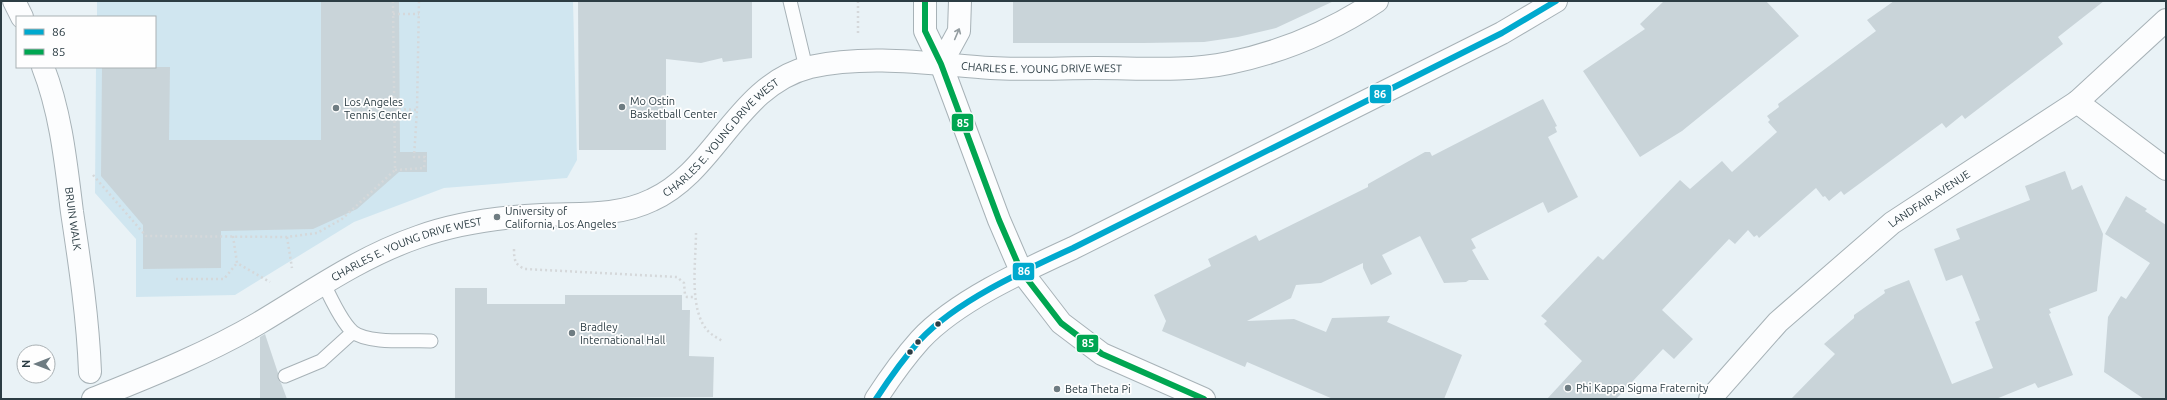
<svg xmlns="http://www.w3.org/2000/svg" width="2167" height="400" viewBox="0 0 2167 400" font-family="Ubuntu,sans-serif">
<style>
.green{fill:#d0e6f0}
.building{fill:#c9d4d9}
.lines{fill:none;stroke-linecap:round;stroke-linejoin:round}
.lane-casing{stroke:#a7b2b7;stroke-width:15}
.street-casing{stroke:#a7b2b7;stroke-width:24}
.secondary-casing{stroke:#a7b2b7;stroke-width:24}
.path{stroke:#d5d8da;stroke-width:2.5;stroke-dasharray:2 3;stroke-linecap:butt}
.lane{stroke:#fcfdfe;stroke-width:13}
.street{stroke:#fcfdfe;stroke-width:22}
.secondary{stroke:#fcfdfe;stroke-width:22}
.bus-1-casing{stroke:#fefefe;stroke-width:9}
.bus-2-casing{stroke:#fefefe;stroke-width:9}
.bus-1{stroke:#00a9ce;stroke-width:6}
.bus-2{stroke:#00a651;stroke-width:6}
.oneway{stroke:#949da1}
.poi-dot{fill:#6e7c82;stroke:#fefefe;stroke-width:1.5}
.bus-dot{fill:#2c3d44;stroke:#fefefe;stroke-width:1.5}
.labels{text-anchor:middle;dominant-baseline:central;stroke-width:3.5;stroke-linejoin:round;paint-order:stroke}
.street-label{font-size:11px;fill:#2c3d44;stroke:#fefefe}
.poi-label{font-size:11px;fill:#2c3d44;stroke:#fefefe;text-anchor:start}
.line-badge{stroke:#fefefe;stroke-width:1.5}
.badge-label{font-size:11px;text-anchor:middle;font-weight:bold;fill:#fff}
</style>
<rect width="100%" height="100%" fill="#e9f2f6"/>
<path class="green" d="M97 1H573L577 160 567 178 444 188 354 222 235 295 136 297V239L95 193 96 67H155V17H97Z"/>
<path class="building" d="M321 1H399L400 152H427V172H399L357 209 313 229 221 231V268L143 269V225L101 176 102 67H170L169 140H321Z
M578 1H752V58L723 62 722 58 701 63 666 59V150H579Z
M1013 1H1334L1276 28 1238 37 1204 42 1144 43H1013Z
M1664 1H1766L1799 36 1682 131 1640 157 1583 71 1645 29 1640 24Z
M1894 1H2104L2058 37 2063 44 1965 119 1962 115 1946 128 1942 123 1844 195 1841 191 1829 201 1825 196 1823 197 1816 188 1759 238 1757 235 1754 237 1748 230 1735 244 1729 239 1662 310 1693 339 1674 359 1663 349 1616 399H1547L1582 361 1544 324 1547 321 1541 316 1598 256 1603 260 1680 180 1690 189 1722 161 1732 172 1777 132 1768 122 1770 120 1767 116 1779 107 1778 104 1876 31 1867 20Z
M1543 99 1557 126 1555 127 1557 132 1548 137 1578 197 1548 213 1543 202 1471 239 1476 248 1472 250 1489 280H1469L1466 282 1444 283 1420 236 1382 255 1392 274 1371 285 1363 268V263L1321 283 1296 285 1291 298 1247 321 1294 319 1326 332 1332 318 1390 316 1387 322 1462 355 1444 399H1333L1247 362 1245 367 1162 331 1166 321 1154 295 1211 266 1208 259 1256 235 1259 241 1368 187V184L1425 152H1430L1432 156Z
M2065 171 2072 190 2082 185 2103 234 2097 291 2049 309 2051 313 2049 314 2073 375 2038 388 2035 383 1996 399H1791L1835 354 1824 344 1854 318V315L1885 293 1884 290 1909 280 1952 384 1993 368 1975 322 1980 320 1962 275 1946 281 1934 249 1960 239 1956 229 2030 200 2025 186Z
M2126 196 2147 209 2145 211 2166 225V399H2144L2104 372 2108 317 2121 296 2126 299 2150 263 2105 234Z
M455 288H487V304H565V295H682V310H690L689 356 714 357 713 397 455 399Z
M265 334 278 373V379L281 383 287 399H260V337Z"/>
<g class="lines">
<defs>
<path id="lane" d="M790 1 806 68
M323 282C329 295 342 323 353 332 368 344 411 340 431 341
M285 376 321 361 353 332"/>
<g id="street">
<path d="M14 1 22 17"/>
<path id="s1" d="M43 67C61 113 66 164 72 212 80 265 88 319 90 372"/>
<path d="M2077 102 2166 169"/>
<path d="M1021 271 1061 323 1102 354 1204 399"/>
<path id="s2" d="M93 399C150 376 206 354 259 323 311 292 360 257 418 237 457 223 502 217 542 215 580 213 617 217 652 200 716 171 737 85 810 67 869 54 932 64 991 68 1026 70 1062 68 1096 68 1140 68 1186 72 1229 63 1282 52 1332 31 1377 1"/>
<path id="s3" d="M1710 399 1778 322 1892 223 2077 102 2166 20"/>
</g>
<path id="secondary" d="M925 1V31L941 64 999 220 1021 271
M941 64 959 31 960 1
M876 399C889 379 903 359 920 340 956 301 1025 270 1073 248L1502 33 1556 1"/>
</defs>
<use href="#lane" class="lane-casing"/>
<use href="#street" class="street-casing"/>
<use href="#secondary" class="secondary-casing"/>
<path class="path" d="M858 1V35
M393 14H419
M399 109 417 110
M395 170 424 168 425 157H414L417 110 419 1
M93 175 146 236 287 237 317 233 342 219 395 170 393 1
M696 233C696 261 688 312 709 332 713 336 718 338 722 341
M233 236 237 263 270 282
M287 237 292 268
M514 249C514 260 515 265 525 269L677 277 684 283 685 295 687 297H695
M176 279H224L237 263"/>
<use href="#lane" class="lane"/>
<use href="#street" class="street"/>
<use href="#secondary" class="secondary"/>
<defs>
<path id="bus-1" d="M876 399C889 379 903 359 920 340 956 301 1025 270 1073 248L1502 33 1556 1"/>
<path id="bus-2" d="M925 1V31L941 64 999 220 1021 271 1061 323 1102 354 1204 399"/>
</defs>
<use href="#bus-1" class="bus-1-casing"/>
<use href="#bus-2" class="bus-2-casing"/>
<use href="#bus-1" class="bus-1"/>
<use href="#bus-2" class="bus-2"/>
</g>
<defs><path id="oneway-shaft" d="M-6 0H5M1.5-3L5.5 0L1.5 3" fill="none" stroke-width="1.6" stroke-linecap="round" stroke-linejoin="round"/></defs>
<use class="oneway" href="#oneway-shaft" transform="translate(957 34) rotate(-67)"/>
<g class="poi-dot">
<circle cx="622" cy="107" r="4"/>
<circle cx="336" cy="108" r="4"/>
<circle cx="497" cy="217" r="4"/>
<circle cx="572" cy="333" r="4"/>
<circle cx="1568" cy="388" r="4"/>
<circle cx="1057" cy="389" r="4"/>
</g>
<g class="bus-dot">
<circle cx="938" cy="324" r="3.5"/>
<circle cx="918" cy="342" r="3.5"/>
<circle cx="910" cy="352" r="3.5"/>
</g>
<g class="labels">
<g class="street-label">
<text stroke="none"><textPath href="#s2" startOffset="1044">CHARLES E. YOUNG DRIVE WEST</textPath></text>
<text stroke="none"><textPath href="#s2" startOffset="696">CHARLES E. YOUNG DRIVE WEST</textPath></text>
<text stroke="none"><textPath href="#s3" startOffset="298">LANDFAIR AVENUE</textPath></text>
<text stroke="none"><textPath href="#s1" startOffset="155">BRUIN WALK</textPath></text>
<text stroke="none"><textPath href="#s2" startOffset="349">CHARLES E. YOUNG DRIVE WEST</textPath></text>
</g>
<g class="poi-label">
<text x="630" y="101">Mo Ostin<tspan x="630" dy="13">Basketball Center</tspan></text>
<text x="344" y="102">Los Angeles<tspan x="344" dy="13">Tennis Center</tspan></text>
<text x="505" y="211">University of<tspan x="505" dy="13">California, Los Angeles</tspan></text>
<text x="580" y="327">Bradley<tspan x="580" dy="13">International Hall</tspan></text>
<text x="1576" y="388">Phi Kappa Sigma Fraternity</text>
<text x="1065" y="389">Beta Theta Pi</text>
</g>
</g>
<g class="line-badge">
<rect x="1369" y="84" width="23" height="20" rx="4" fill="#00a9ce"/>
<rect x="951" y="113" width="23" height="19" rx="4" fill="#00a651"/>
<rect x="1012" y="262" width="23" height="19" rx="4" fill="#00a9ce"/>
<rect x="1076" y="334" width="23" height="19" rx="4" fill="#00a651"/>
</g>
<g class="badge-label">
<text x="1380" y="98">86</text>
<text x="963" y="127">85</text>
<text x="1024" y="275">86</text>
<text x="1088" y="347">85</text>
</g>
<rect width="2167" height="400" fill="none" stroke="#2c3d44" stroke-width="4"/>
<rect x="16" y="16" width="140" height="52" fill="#fefefe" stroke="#aab1b4"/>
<rect x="24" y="29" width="20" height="6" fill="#00a9ce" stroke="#aab1b4"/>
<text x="52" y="36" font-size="12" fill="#2c3d44">86</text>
<rect x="24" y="49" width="20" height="6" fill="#00a651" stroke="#aab1b4"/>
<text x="52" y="56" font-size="12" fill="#2c3d44">85</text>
<g transform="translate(36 364) rotate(270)"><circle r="19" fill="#fefefe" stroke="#aab1b4"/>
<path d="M0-3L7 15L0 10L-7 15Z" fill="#6e7c82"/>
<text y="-6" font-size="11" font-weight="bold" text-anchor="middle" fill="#2c3d44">N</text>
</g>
</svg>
